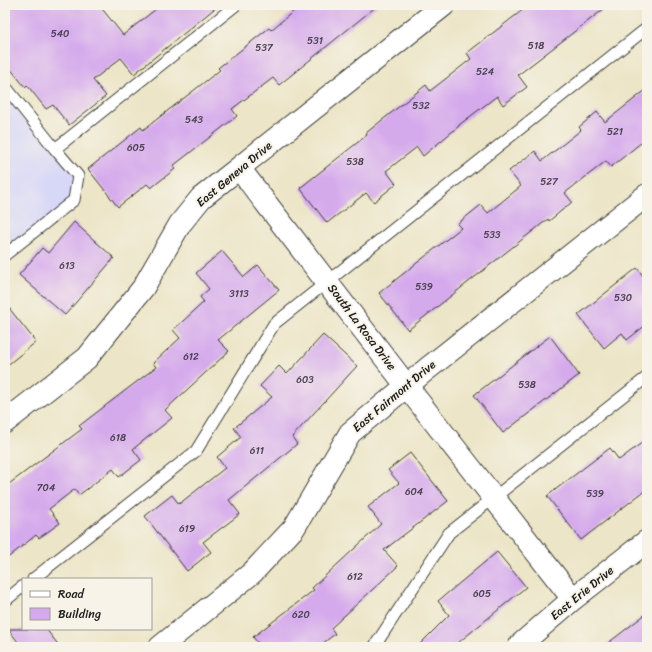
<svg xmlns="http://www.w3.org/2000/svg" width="652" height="652" viewBox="0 0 652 652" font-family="Sriracha,sans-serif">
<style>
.built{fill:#d7d7f8}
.building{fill:#d5aaec}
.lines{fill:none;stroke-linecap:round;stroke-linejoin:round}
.service-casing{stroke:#3b3a36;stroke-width:13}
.minor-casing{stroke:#3b3a36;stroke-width:24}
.service{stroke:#fff;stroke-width:11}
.minor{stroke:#fff;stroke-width:22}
.labels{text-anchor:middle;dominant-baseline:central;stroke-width:4;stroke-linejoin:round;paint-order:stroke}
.number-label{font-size:10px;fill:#4a4050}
.street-label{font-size:12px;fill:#1c1c1c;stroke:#f7f3e8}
</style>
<rect width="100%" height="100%" fill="#f7f3e8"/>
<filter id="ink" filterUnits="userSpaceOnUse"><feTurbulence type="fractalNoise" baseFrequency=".025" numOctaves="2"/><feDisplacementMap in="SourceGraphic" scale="8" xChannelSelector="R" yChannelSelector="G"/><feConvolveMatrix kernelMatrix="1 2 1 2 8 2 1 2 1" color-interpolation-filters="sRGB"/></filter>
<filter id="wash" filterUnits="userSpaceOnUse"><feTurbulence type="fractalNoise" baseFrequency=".012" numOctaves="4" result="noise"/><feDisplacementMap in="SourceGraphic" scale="16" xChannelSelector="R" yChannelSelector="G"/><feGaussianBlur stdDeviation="0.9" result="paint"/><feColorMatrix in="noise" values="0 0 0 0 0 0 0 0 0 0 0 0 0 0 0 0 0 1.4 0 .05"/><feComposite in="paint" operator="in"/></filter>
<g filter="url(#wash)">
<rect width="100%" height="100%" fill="#ece5c7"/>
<path class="built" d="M5 86 78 176 74 200 5 255Z"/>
<g id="blocks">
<path class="building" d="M5 5H99L123 35 161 5H219L134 74 121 58 93 80 106 96 69 125 53 105 46 109 27 85 25 87 5 62 7 60 5 58Z
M301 5H378L279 85 273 78 232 109 237 116 173 166 175 169 151 188 147 184 118 207 88 169 141 127 143 130 220 70 218 68 269 28 271 30Z
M529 5H609L518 75 527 87 503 105 497 96 459 125V126L423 156 417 147 386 171 396 184 374 202 366 193 327 223 300 188 367 135 366 133 426 85 430 91 471 59 467 53Z
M647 89V138L611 167 606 161 565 193 572 202 549 221 548 219 408 330 379 293 461 228 457 224 481 205 488 213 521 186 509 171 535 151 542 161 581 130 579 127 597 112 605 122Z
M74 222 114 258 65 315 19 275 42 248 48 253Z
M222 251 244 277 258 265 279 290 218 340 229 351 165 410 172 418 133 449 141 460 119 477 113 469 79 495 75 489 49 509 60 523 39 538 36 535 5 560V487L82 429 79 426 156 367 153 363 180 338 173 330 204 302 200 297 209 289 196 273Z
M637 268 647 281V324L627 340 622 333 604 348 578 315Z
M5 303 36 342 5 367Z
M323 335 357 366 292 437 297 444 229 500 240 514 203 542 211 552 187 571 145 516 172 495 179 504 225 468 217 457 241 437 234 428 272 397 260 386 279 366 287 374Z
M550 336 579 375 503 433 474 395Z
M647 439V489L581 540 547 496 610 448 619 460Z
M410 453 448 501 384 550 398 566 331 628 335 634 318 647H261L253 637 314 590 312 588 381 524 368 507 399 483 388 470Z
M497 552 526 587 453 647H417L449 615 438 601Z
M647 613V647H603Z
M8 629H46L60 647H22Z"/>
</g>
</g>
<g filter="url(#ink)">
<use href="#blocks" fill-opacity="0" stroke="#3b3a36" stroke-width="1"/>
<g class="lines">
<defs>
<path id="service" d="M5 86 55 149 78 176 74 200 5 255
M55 149 236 5
M33 579 196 451 274 324 647 28
M5 601 23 586
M374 647 449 533 647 377"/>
<path id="minor" d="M239 168 422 406 573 599
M5 422 87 358 143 288 180 224 201 198 444 5
M160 647 252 573 294 528 350 433 427 369 647 195
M519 647 521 644 573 599 647 541"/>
</defs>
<use href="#service" class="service-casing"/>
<use href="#minor" class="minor-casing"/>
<use href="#service" class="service"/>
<use href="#minor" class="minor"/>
</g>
</g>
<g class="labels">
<g class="number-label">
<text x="60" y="34">540</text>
<text x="315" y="41">531</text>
<text x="536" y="46">518</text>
<text x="264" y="48">537</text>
<text x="485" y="72">524</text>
<text x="421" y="106">532</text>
<text x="194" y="120">543</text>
<text x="615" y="132">521</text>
<text x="136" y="148">605</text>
<text x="355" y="162">538</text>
<text x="549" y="182">527</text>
<text x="492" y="235">533</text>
<text x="67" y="266">613</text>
<text x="424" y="287">539</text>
<text x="239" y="294">3113</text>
<text x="623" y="298">530</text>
<text x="191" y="357">612</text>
<text x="305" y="380">603</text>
<text x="527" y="385">538</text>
<text x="118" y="438">618</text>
<text x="257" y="451">611</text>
<text x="46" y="488">704</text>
<text x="414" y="492">604</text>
<text x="595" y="494">539</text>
<text x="187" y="529">619</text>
<text x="355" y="577">612</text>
<text x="482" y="594">605</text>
<text x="301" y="615">620</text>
</g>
<g class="street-label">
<text transform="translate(234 174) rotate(-40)">East Geneva Drive</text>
<text transform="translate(362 327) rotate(53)">South La Rosa Drive</text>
<text transform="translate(394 396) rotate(-40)">East Fairmont Drive</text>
<text transform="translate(582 593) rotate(-39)">East Erie Drive</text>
</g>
</g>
<rect width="652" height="652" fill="none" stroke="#f7f3e8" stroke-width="20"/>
<rect x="22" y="578" width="130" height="52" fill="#f7f3e8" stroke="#9f9d96"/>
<rect x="30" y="591" width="20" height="6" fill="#ffffff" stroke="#9f9d96"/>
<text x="58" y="598" font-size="12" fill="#1c1c1c">Road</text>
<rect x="30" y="608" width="20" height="12" fill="#d5aaec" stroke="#9f9d96"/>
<text x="58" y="618" font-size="12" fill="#1c1c1c">Building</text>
</svg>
